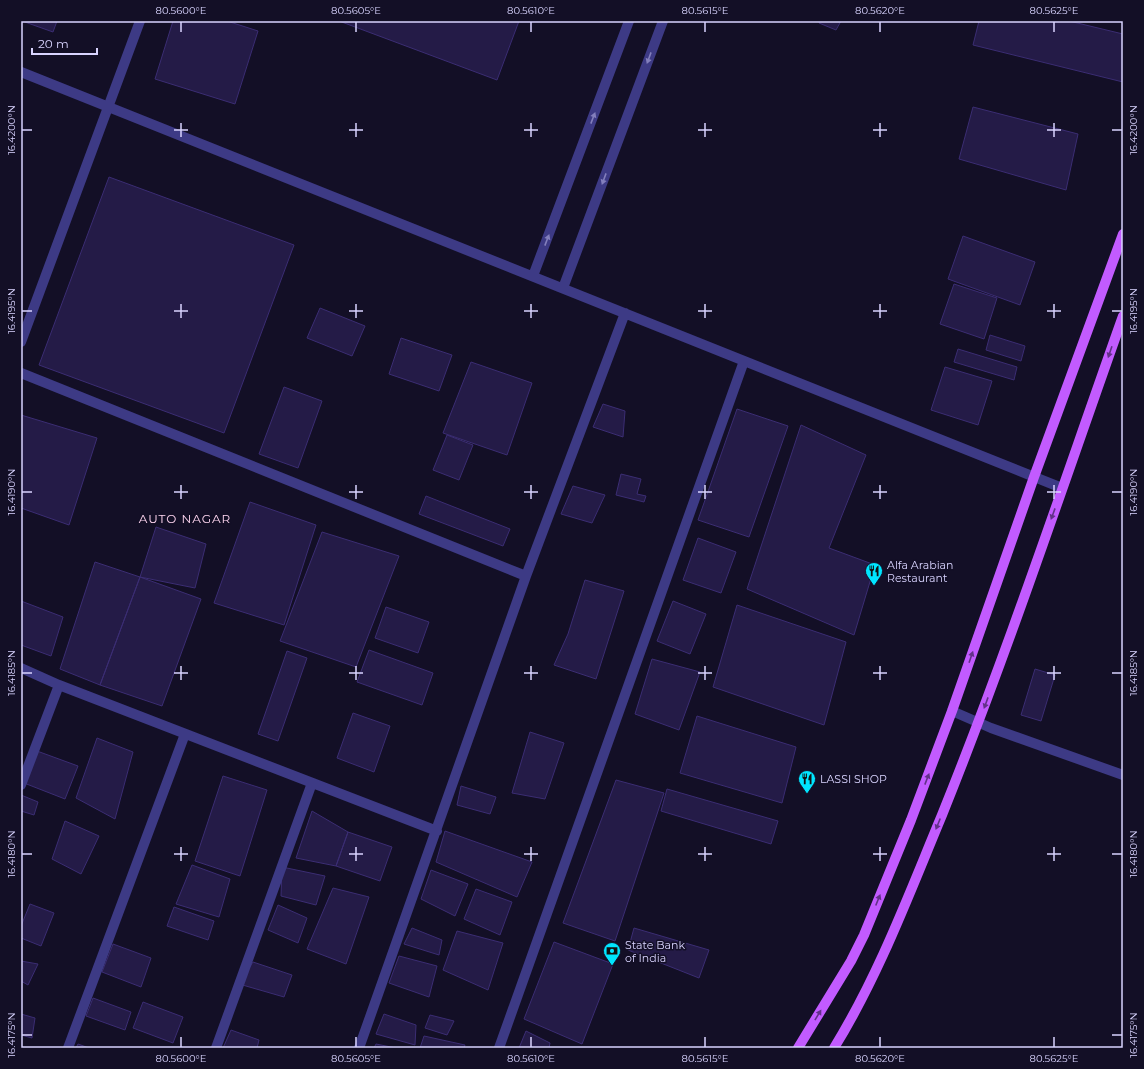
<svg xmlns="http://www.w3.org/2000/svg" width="1144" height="1069" viewBox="0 0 1144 1069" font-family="Montserrat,sans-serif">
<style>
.building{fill:#241b47;stroke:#3b2d73}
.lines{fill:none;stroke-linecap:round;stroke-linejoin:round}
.minor{stroke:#3d3a85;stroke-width:10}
.major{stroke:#c25bff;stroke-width:10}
.oneway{fill:#837fbc}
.oneway2{fill:#623188}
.ticks{fill:none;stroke:#d9d4ff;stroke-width:1.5}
.labels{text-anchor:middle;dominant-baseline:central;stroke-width:3;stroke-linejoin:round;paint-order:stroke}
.poi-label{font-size:11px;fill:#d9d4ff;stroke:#130f26;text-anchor:start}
.neighbourhood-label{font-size:12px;letter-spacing:1px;fill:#ffd6f0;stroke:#130f26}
.neatline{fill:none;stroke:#d9d4ff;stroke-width:1.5}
.ticks-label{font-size:10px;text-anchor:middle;fill:#d9d4ff}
</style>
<rect width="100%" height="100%" fill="#130f26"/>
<path class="building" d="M22 21H57L53 32Z
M173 21H227L258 31 235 104 155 79Z
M339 21H519L497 80Z
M820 21H841L836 30 819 23Z
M979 21H1069L1123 34V82L973 45Z
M973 107 1078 134 1066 190 959 159Z
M109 177 294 245 224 433 39 365Z
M963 236 1035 262 1020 305 948 279Z
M954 284 997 298 984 339 940 324Z
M320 308 365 326 352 356 307 338Z
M990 335 1025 346 1021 361 986 350Z
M401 338 452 355 439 391 389 374Z
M958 349 1017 367 1014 380 954 362Z
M471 362 532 383 507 455 443 433Z
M945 367 992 381 978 425 931 410Z
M284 387 322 401 298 468 259 454Z
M603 404 625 411 623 437 593 427Z
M737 409 788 426 749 537 698 520Z
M21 415 97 438 69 525 21 508Z
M801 425 866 455 829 548 875 565 854 635 747 589Z
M447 435 473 445 459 480 433 470Z
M621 474 641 479 637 494 646 496 644 502 616 495Z
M573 486 605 495 592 523 561 514Z
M426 496 510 529 503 546 419 514Z
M250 502 316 525 284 625 214 603Z
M156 527 206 544 195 588 140 577Z
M322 532 399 556 356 667 280 641Z
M698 538 736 552 721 593 683 580Z
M95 562 140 577 100 685 60 669Z
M140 577 201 599 162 706 100 685Z
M585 580 624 591 596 679 554 665 568 634Z
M21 601 63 617 51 656 21 645Z
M673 601 706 614 690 654 657 641Z
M737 605 846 642 824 725 713 687Z
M386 607 429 622 418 653 375 638Z
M369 650 433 673 422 705 357 682Z
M287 651 307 658 278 741 258 734Z
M652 659 700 672 679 730 635 714Z
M1035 669 1055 675 1041 721 1021 715Z
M353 713 390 726 374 772 337 758Z
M697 716 796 747 782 803 680 773Z
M530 732 564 743 545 799 512 793Z
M97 738 133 752 115 819 76 798Z
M37 751 78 766 65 799 24 783Z
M223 776 267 790 240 876 195 861Z
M616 780 664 793 615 941 563 923Z
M461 786 496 797 490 814 457 805Z
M667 789 778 821 771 844 661 811Z
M21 795 38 802 34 815 21 811Z
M312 811 348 832 336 866 296 858Z
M65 821 99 836 81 874 52 859Z
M445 831 532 862 517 897 436 862Z
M348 832 392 847 380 881 336 866Z
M192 865 230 879 219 917 176 904Z
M282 867 325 876 316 905 281 896Z
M431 870 468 884 455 916 421 899Z
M333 888 369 897 346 964 307 949Z
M476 889 512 902 500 935 464 919Z
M30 904 54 913 41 946 21 938V926Z
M278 905 307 918 298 943 268 930Z
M174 907 214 921 208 940 167 926Z
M412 928 442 940 439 955 404 944Z
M634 928 709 950 699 978 628 950Z
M457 931 503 943 488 990 443 970Z
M554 942 613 964 582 1044 524 1019Z
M113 944 151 958 141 987 102 972Z
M399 956 437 966 429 997 389 983Z
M21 961 38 964 28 985 21 981Z
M253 962 292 975 284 997 239 984Z
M93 998 131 1012 125 1030 86 1016Z
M143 1002 183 1017 173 1043 133 1028Z
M21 1014 35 1018 32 1038 21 1035Z
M384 1014 416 1025 415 1045 376 1034Z
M430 1015 454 1021 447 1035 425 1028Z
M231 1030 259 1040 257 1048H223Z
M526 1031 550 1043 549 1048H519Z
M424 1036 465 1045 464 1048H420Z
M78 1044 89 1048H76Z
M376 1044 396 1048H374Z"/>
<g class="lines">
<path class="minor" d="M21 72 1062 488
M533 276 629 21
M563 288 663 21
M21 342 140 21
M21 373 526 576
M21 668 59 685 437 831
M952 711 991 728 1123 775
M21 785 59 685
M68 1048 185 734
M216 1048 312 783
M359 1048 526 576 625 313
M499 1048 744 361"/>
<path class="major" d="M798 1048 851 961 864 935 911 820 952 711 1034 477 1123 234
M834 1048C879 975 909 894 942 815 1008 651 1064 482 1123 316"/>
</g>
<defs><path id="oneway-solid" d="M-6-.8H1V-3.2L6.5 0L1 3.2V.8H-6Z"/></defs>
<g class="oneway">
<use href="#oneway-solid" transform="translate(649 58) rotate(110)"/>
<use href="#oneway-solid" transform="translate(593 118) rotate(-69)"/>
<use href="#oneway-solid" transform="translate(604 179) rotate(110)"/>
<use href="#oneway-solid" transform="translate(547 240) rotate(-69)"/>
</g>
<g class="oneway2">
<use href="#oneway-solid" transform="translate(1110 352) rotate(109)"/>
<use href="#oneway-solid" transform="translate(1053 514) rotate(110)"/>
<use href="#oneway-solid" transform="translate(971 657) rotate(-71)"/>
<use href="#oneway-solid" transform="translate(986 703) rotate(110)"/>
<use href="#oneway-solid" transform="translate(927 779) rotate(-69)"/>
<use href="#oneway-solid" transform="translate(938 824) rotate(112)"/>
<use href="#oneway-solid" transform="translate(878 900) rotate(-68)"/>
<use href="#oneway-solid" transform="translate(818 1015) rotate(-59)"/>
</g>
<path class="ticks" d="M181 22V32M356 22V32M531 22V32M705 22V32M880 22V32M1054 22V32M181 123V137M356 123V137M531 123V137M705 123V137M880 123V137M1054 123V137M22 130H32M174 130H188M349 130H363M524 130H538M698 130H712M873 130H887M1047 130H1061M1112 130H1122M181 304V318M356 304V318M531 304V318M705 304V318M880 304V318M1054 304V318M22 311H32M174 311H188M349 311H363M524 311H538M698 311H712M873 311H887M1047 311H1061M1112 311H1122M181 485V499M356 485V499M531 485V499M705 485V499M880 485V499M1054 485V499M22 492H32M174 492H188M349 492H363M524 492H538M698 492H712M873 492H887M1047 492H1061M1112 492H1122M181 666V680M356 666V680M531 666V680M705 666V680M880 666V680M1054 666V680M22 673H32M174 673H188M349 673H363M524 673H538M698 673H712M873 673H887M1047 673H1061M1112 673H1122M181 847V861M356 847V861M531 847V861M705 847V861M880 847V861M1054 847V861M22 854H32M174 854H188M349 854H363M524 854H538M698 854H712M873 854H887M1047 854H1061M1112 854H1122M22 1035H32M1112 1035H1122M181 1037V1047M356 1037V1047M531 1037V1047M705 1037V1047M880 1037V1047M1054 1037V1047"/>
<defs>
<symbol id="restaurant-pin" viewBox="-11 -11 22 30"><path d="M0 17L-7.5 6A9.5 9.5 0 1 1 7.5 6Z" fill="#00e5ff" stroke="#130f26"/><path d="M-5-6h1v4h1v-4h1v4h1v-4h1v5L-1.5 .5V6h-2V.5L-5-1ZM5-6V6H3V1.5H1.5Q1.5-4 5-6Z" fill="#111"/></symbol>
<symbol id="bank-pin" viewBox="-11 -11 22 30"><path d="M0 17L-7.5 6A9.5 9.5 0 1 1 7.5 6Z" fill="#00e5ff" stroke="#130f26"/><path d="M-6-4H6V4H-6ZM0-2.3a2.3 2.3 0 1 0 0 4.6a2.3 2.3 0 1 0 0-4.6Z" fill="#111"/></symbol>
</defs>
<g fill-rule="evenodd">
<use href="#restaurant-pin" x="864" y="561" width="20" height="27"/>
<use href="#restaurant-pin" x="797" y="769" width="20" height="27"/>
<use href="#bank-pin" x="602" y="941" width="20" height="27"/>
</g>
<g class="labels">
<g class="poi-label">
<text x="887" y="565">Alfa Arabian<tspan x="887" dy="13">Restaurant</tspan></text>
<text x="820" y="779">LASSI SHOP</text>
<text x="625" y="945">State Bank<tspan x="625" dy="13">of India</tspan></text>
</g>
<g class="neighbourhood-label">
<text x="185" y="518">AUTO NAGAR</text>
</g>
</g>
<rect width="1144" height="1069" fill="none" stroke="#130f26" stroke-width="44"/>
<path d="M32 48v6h65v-6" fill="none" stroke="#d9d4ff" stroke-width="2"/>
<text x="38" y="48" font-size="12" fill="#d9d4ff" stroke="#130f26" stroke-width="3" paint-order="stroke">20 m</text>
<rect x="22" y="22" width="1100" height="1025" class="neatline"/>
<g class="ticks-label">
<text x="181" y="14">80.5600°E</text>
<text x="356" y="14">80.5605°E</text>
<text x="531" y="14">80.5610°E</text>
<text x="705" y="14">80.5615°E</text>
<text x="880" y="14">80.5620°E</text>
<text x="1054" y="14">80.5625°E</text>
<text transform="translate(11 130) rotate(-90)" y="4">16.4200°N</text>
<text transform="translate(1133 130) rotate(-90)" y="4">16.4200°N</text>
<text transform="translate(11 311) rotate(-90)" y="4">16.4195°N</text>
<text transform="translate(1133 311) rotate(-90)" y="4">16.4195°N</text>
<text transform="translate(11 492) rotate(-90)" y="4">16.4190°N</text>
<text transform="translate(1133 492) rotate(-90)" y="4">16.4190°N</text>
<text transform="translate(11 673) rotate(-90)" y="4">16.4185°N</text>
<text transform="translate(1133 673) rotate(-90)" y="4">16.4185°N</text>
<text transform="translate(11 854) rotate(-90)" y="4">16.4180°N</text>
<text transform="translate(1133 854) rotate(-90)" y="4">16.4180°N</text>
<text transform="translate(11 1035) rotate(-90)" y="4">16.4175°N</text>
<text transform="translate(1133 1035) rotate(-90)" y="4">16.4175°N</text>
<text x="181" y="1062">80.5600°E</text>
<text x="356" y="1062">80.5605°E</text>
<text x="531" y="1062">80.5610°E</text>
<text x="705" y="1062">80.5615°E</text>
<text x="880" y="1062">80.5620°E</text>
<text x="1054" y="1062">80.5625°E</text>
</g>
</svg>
